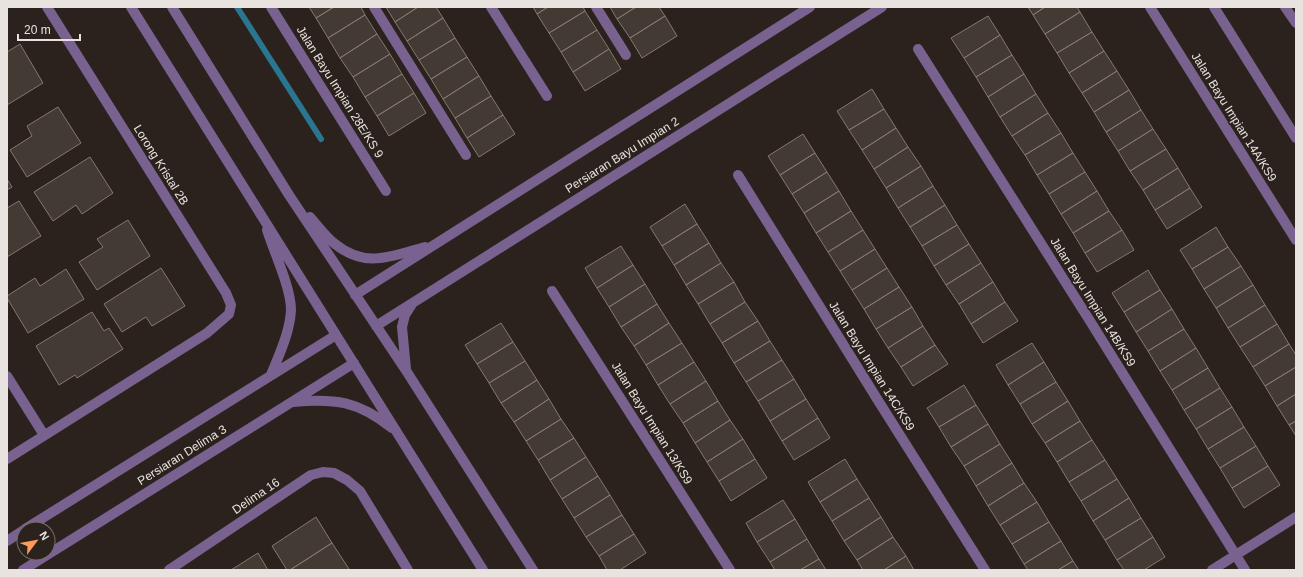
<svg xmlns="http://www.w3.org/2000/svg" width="1303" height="577" viewBox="0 0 1303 577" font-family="Helvetica,sans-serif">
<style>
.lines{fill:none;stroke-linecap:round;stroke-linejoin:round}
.stream{stroke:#2a7590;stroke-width:6}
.building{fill:#443a34;stroke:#837872}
.minor{stroke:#796290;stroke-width:10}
.labels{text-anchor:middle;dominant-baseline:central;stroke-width:3.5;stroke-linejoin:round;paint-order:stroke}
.street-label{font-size:12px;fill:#e9e3df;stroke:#2b221d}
</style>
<rect width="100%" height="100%" fill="#2b221d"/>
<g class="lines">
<path class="stream" d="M237 7 321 139"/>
</g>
<path class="building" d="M309 7H334L316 18Z
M334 7H361L365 15 328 38 316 18Z
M386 7H418L395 22Z
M418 7H436L443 18 407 41 395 22Z
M533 7H548L537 14Z
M548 7H583L585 11 549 33 537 14Z
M610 7H636L617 19Z
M636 7H659L665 16 630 38 617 19Z
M1028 7H1045L1033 15Z
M1045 7H1077L1080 12 1045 34 1033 15Z
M585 11 597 30 561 52 549 33Z
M1080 12 1092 32 1057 53 1045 34Z
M365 15 377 34 340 58 328 38Z
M665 16 677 36 642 58 630 38Z
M988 16 1000 35 964 58 951 38Z
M443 18 455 38 419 60 407 41Z
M597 30 609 49 573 72 561 52Z
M1092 32 1104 51 1069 73 1057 53Z
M377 34 390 54 353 77 340 58Z
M1000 35 1012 55 976 77 964 58Z
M455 38 467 57 431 79 419 60Z
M20 44 43 83 7 105V52Z
M609 49 621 69 585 91 573 72Z
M1104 51 1117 71 1082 93 1069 73Z
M390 54 402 74 365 97 353 77Z
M1012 55 1024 74 988 97 976 77Z
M467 57 479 76 443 99 431 79Z
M1117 71 1129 90 1094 112 1082 93Z
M402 74 414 93 377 116 365 97Z
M1024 74 1036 94 1000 117 988 97Z
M479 76 491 96 455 118 443 99Z
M872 89 884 109 849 130 837 111Z
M1129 90 1141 110 1106 132 1094 112Z
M414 93 426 113 389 136 377 116Z
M1036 94 1048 113 1012 136 1000 117Z
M491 96 503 115 467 138 455 118Z
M58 107 81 143 27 177 10 150 32 136 27 126Z
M884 109 896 128 862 150 849 130Z
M1141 110 1153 129 1118 151 1106 132Z
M1048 113 1061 133 1025 155 1012 136Z
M503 115 515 134 479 157 467 138Z
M896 128 908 147 874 169 862 150Z
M1153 129 1166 149 1130 171 1118 151Z
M1061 133 1073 153 1037 175 1025 155Z
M803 134 815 153 780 175 768 156Z
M908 147 921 166 886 188 874 169Z
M1166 149 1178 168 1143 190 1130 171Z
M815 153 827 172 792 194 780 175Z
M1073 153 1085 172 1049 194 1037 175Z
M90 157 113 193 82 214 76 205 53 221 34 192Z
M921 166 933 186 898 208 886 188Z
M1178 168 1190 188 1155 210 1143 190Z
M827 172 839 191 804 213 792 194Z
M1085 172 1097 191 1061 214 1049 194Z
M7 179 12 187 7 190Z
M933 186 945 205 910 227 898 208Z
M1190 188 1202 207 1167 229 1155 210Z
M839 191 851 211 816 233 804 213Z
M1097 191 1109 211 1073 233 1061 214Z
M19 201 41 236 7 257V208Z
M685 204 697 224 662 246 650 227Z
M945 205 957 225 922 246 910 227Z
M851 211 863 230 828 252 816 233Z
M1109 211 1122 230 1085 253 1073 233Z
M128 220 150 256 97 290 79 262 103 247 97 239Z
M697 224 709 243 674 265 662 246Z
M957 225 969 244 934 266 922 246Z
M1216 227 1228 247 1192 269 1180 250Z
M863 230 875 249 840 271 828 252Z
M1122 230 1134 250 1097 272 1085 253Z
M709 243 721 263 686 285 674 265Z
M969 244 981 263 946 285 934 266Z
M621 246 633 265 597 288 585 268Z
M1228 247 1241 266 1204 289 1192 269Z
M875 249 887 268 852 290 840 271Z
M721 263 734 282 698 304 686 285Z
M981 263 993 282 959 304 946 285Z
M633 265 645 284 609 307 597 288Z
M1241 266 1253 285 1216 308 1204 289Z
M161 268 185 306 152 326 146 317 122 332 104 304Z
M887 268 899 287 864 309 852 290Z
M66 269 84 299 28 333 7 298V296L35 278 40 286Z
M1148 270 1160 290 1124 312 1112 293Z
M734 282 745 302 710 324 698 304Z
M993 282 1005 302 971 324 959 304Z
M645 284 657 304 621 327 609 307Z
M1253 285 1265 305 1228 328 1216 308Z
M899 287 912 307 876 329 864 309Z
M1160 290 1172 309 1136 332 1124 312Z
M745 302 758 321 722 343 710 324Z
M1005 302 1018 321 983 343 971 324Z
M657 304 669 323 634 346 621 327Z
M1265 305 1277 324 1240 347 1228 328Z
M912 307 923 326 888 348 876 329Z
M1172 309 1184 329 1148 351 1136 332Z
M92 312 104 331 109 328 123 349 77 378 75 375 59 385 36 346Z
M758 321 770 341 734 363 722 343Z
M501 323 513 342 477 364 465 345Z
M669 323 682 343 646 365 634 346Z
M1277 324 1289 344 1253 367 1240 347Z
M923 326 935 345 901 367 888 348Z
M1184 329 1196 348 1160 371 1148 351Z
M770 341 782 360 746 382 734 363Z
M513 342 525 361 489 383 477 364Z
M682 343 694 362 658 385 646 365Z
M1032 343 1044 362 1008 385 996 365Z
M1289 344 1296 355V367L1265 386 1253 367Z
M935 345 948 364 913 386 901 367Z
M1196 348 1208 368 1172 390 1160 371Z
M782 360 794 379 758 401 746 382Z
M525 361 537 380 501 403 489 383Z
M694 362 706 381 670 404 658 385Z
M1044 362 1056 382 1020 404 1008 385Z
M1296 367V394L1277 406 1265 386Z
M1208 368 1220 388 1184 410 1172 390Z
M794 379 806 399 770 421 758 401Z
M537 380 549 399 514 422 501 403Z
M706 381 718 401 683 423 670 404Z
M1056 382 1068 401 1032 424 1020 404Z
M964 385 976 405 939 427 927 408Z
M1220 388 1232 407 1196 429 1184 410Z
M1296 394V421L1289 425 1277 406Z
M549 399 561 419 526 441 514 422Z
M806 399 818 418 782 441 770 421Z
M718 401 730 420 695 443 683 423Z
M1068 401 1080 421 1045 443 1032 424Z
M976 405 988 424 951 447 939 427Z
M1232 407 1244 427 1208 449 1196 429Z
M818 418 830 438 794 460 782 441Z
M561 419 574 438 538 460 526 441Z
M730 420 743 439 707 462 695 443Z
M1080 421 1092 440 1057 462 1045 443Z
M1296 421V436L1289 425Z
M988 424 1000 444 964 466 951 447Z
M1244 427 1256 446 1220 468 1208 449Z
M574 438 586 457 550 480 538 460Z
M743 439 755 459 719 481 707 462Z
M1092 440 1105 460 1069 482 1057 462Z
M1000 444 1012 463 976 486 964 466Z
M1256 446 1268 466 1232 488 1220 468Z
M586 457 598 476 562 499 550 480Z
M755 459 767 478 731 501 719 481Z
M845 459 857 479 820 502 808 482Z
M1105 460 1117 479 1081 501 1069 482Z
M1012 463 1024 483 988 506 976 486Z
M1268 466 1280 485 1244 508 1232 488Z
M598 476 610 495 574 518 562 499Z
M857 479 869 498 832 521 820 502Z
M1117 479 1129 498 1093 521 1081 501Z
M1024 483 1037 502 1000 525 988 506Z
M610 495 622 515 586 537 574 518Z
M869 498 881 517 844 541 832 521Z
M1129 498 1141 518 1105 540 1093 521Z
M783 500 795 519 757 542 746 523Z
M1037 502 1049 522 1012 544 1000 525Z
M622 515 634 534 599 556 586 537Z
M316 517 332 543 290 570H287L272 546Z
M881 517 893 537 857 560 844 541Z
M1141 518 1153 537 1117 560 1105 540Z
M795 519 807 539 770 562 757 542Z
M1049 522 1061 541 1024 564 1012 544Z
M634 534 646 553 620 570H607L599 556Z
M893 537 906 556 884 570H863L857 560Z
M1153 537 1165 557 1144 570H1124L1117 560Z
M807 539 819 559 800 570H775L770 562Z
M1061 541 1073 561 1058 570H1028L1024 564Z
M332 543 349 569 347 570H290Z
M258 553 268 570H231Z
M906 556 914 570H884Z
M819 559 826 570H800Z
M1073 561 1079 570H1058Z"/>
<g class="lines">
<path class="minor" d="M131 7 483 570
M172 7 289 195 407 372 533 570
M271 7 386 191
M374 7 466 155
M491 7 547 96
M596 7 626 55
M1150 7 1296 240
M1214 7 1296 138
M1285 7 1296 23
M918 49 1090 321 1245 570
M738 175 879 402 985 570
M310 217C318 226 326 237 335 244 366 269 391 256 425 247
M267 230C274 252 291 288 291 310 290 332 279 355 271 375
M552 291 730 570
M355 295 810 7
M376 326 882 7
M406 369 402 327 405 315 412 304
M7 376 44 435
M293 402C335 398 358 401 392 428
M7 459 207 333 229 314 231 305 226 293 47 7
M25 529 336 335
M7 541 24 530
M23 570 354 363
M169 570 311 475 323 472 334 473 347 480 360 491 408 570
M1212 570 1296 517"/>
</g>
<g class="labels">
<g class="street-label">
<text transform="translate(340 92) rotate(58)">Jalan Bayu Impian 28E/KS 9</text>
<text transform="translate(1234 117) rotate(58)">Jalan Bayu Impian 14A/KS9</text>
<text transform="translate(622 155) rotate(-32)">Persiaran Bayu Impian 2</text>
<text transform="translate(161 165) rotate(58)">Lorong Kristal 2B</text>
<text transform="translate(1093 302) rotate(58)">Jalan Bayu Impian 14B/KS9</text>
<text transform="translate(872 366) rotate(58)">Jalan Bayu Impian 14C/KS9</text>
<text transform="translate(652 423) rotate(58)">Jalan Bayu Impian 13/KS9</text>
<text transform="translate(182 455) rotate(-32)">Persiaran Delima 3</text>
<text transform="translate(256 496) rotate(-34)">Delima 16</text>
</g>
</g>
<rect width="1303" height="577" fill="none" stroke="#e9e3df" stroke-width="16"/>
<g transform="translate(36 541) rotate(58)"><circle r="19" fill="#2b221d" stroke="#776f6b"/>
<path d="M0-3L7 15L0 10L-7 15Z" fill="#fd9c56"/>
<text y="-6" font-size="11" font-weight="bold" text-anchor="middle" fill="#e9e3df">N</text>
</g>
<path d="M18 34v6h62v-6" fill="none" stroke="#e9e3df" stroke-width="2"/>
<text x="24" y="34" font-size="12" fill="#e9e3df" stroke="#2b221d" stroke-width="3" paint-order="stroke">20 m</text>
</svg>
